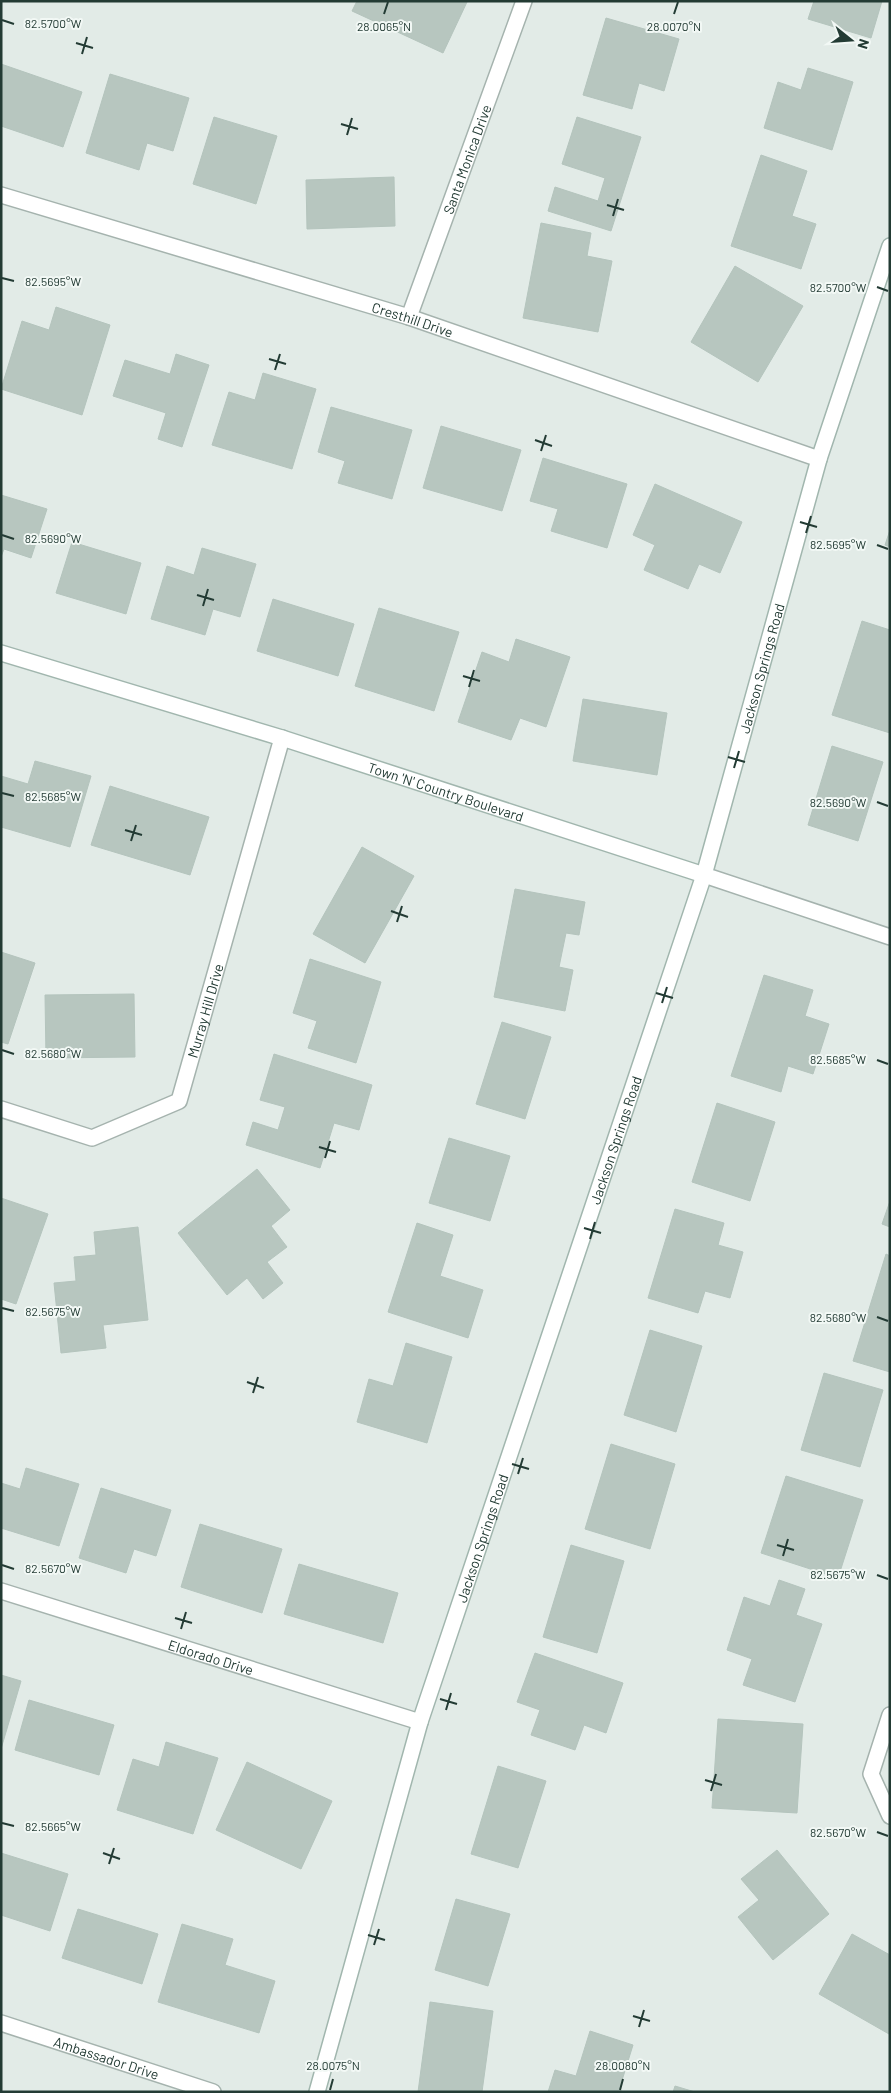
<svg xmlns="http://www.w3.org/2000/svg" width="891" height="2093" viewBox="0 0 891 2093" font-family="Barlow,sans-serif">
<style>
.building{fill:#b7c6bf;stroke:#b4c4bd}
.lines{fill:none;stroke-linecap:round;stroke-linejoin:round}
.street-casing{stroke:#a5b3ae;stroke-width:18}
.secondary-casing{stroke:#a1b6ae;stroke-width:18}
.street{stroke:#fff;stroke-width:15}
.secondary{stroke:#fff;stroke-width:15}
.ticks{fill:none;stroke:#233b34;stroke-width:2}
.labels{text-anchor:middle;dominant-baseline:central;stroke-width:4;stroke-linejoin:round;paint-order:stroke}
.street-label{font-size:14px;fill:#233b34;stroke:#f2f8f5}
.ticks-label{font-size:12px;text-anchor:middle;fill:#233b34;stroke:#f2f8f5;stroke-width:4;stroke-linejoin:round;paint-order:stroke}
</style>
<rect width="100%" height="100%" fill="#e2ebe7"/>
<path class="building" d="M357 1H465L467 2 443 53 352 11Z
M814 1H882L871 38 808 19Z
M606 18 679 39 664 91 639 83 632 109 583 95Z
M1 64 82 92 63 147 1 126Z
M808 68 853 82 832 150 764 128 778 82 801 90Z
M110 74 189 98 173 151 147 143 139 170 86 153Z
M214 117 277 136 256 204 193 184Z
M577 117 641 137 611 231 548 211 555 187 598 201 605 178 562 164Z
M761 155 807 171 792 216 816 224 801 269 731 246Z
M394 177 395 226 307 229 306 180Z
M541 223 591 233 587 256 612 261 598 332 523 318Z
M735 266 803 306 758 382 691 342Z
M56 307 110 325 82 415 1 389 22 321 49 330Z
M176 354 209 365 182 447 158 439 166 413 113 396 125 360 170 374Z
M263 373 316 389 292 469 212 445 229 392 255 400Z
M331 407 412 430 392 499 338 483 345 461 318 452Z
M441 426 521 450 502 511 423 488Z
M543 458 627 484 607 548 551 531 558 509 530 501Z
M655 484 742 522 720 573 699 564 688 589 644 570 655 545 633 535Z
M1 495 47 509 31 558 4 549 1 557Z
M890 530V547L885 545Z
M72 542 141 563 126 614 56 593Z
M202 548 256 564 240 617 213 609 205 635 151 619 167 566 194 575Z
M273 599 354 624 338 676 257 651Z
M379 608 459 632 434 711 355 686Z
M862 621 890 630V733L832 715Z
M516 639 570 657 546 727 520 718 511 740 458 722 482 652 509 662Z
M583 699 667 713 657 775 573 761Z
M832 746 883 762 858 841 808 825Z
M35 761 91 776 70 847 1 827V776L28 784Z
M110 786 209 817 190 875 91 845Z
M362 847 414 876 365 963 313 934Z
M515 889 585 902 579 935 566 933 559 967 573 970 565 1011 494 997Z
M1 952 35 963 8 1044 1 1042Z
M310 959 381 982 356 1063 308 1048 317 1021 293 1013Z
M764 975 813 990 805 1016 829 1024 813 1074 788 1066 781 1092 731 1076Z
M134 994 135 1057 46 1058 45 995Z
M502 1022 551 1037 525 1119 476 1104Z
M274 1054 372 1085 359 1130 334 1123 320 1168 246 1145 253 1122 278 1130 285 1107 260 1100Z
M717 1103 775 1122 750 1201 692 1182Z
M449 1138 510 1156 490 1221 429 1203Z
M257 1169 290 1210 271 1226 287 1247 267 1262 283 1283 263 1299 247 1278 227 1295 178 1233Z
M1 1198 48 1214 16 1304 1 1299Z
M890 1201V1227L882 1224Z
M675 1209 724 1223 718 1245 743 1252 730 1298 705 1291 698 1313 648 1298Z
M417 1223 453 1235 440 1276 483 1290 468 1338 388 1312Z
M138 1227 148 1320 103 1325 106 1348 61 1353 54 1283 76 1281 74 1257 96 1255 94 1232Z
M886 1254 890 1256V1372L853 1361Z
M650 1330 702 1346 676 1432 624 1415Z
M406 1343 452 1357 427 1443 357 1422 369 1379 393 1386Z
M824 1373 883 1390 860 1467 801 1450Z
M611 1444 675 1464 650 1549 585 1529Z
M26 1468 79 1484 59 1546 1 1528V1483L20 1489Z
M786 1476 863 1500 838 1578 761 1553Z
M101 1488 171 1510 156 1556 134 1549 126 1573 79 1558Z
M200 1524 282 1549 262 1613 181 1587Z
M571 1545 624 1561 597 1653 543 1637Z
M299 1564 398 1593 383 1643 284 1614Z
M779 1580 805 1589 796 1615 822 1624 795 1702 743 1685 752 1659 727 1650 744 1597 770 1606Z
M535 1653 623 1683 606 1733 584 1725 575 1750 531 1735 540 1710 517 1702Z
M1 1675 21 1681 1 1749Z
M29 1700 114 1725 99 1775 15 1750Z
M718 1719 803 1724 797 1813 712 1808Z
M166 1742 218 1758 193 1834 117 1810 133 1759 159 1767Z
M247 1762 332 1801 301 1869 216 1830Z
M498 1766 546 1781 518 1868 471 1854Z
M777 1850 829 1914 773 1960 738 1917 759 1900 741 1879Z
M1 1853 68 1874 50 1931 1 1915Z
M456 1899 510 1914 488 1986 435 1970Z
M78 1909 158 1934 142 1984 62 1958Z
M182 1924 233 1939 225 1965 275 1981 259 2033 158 2002Z
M852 1934 890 1955 889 2034 819 1994Z
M430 2002 493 2011 482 2092H418Z
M590 2031 633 2045 619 2090 624 2092H548L555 2070 576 2076Z
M675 2086 695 2092H673Z"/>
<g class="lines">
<defs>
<g id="street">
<path id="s1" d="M1 195 409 317 819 459"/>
<path id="s2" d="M409 317 524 1"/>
<path d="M704 875 890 937"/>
<path id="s3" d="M1 1109 92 1138 179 1101 282 738"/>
<path id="s4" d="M1 1591 420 1722"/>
<path d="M890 1715 871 1774 890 1816"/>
<path id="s5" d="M1 2023 213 2092"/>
</g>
<g id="secondary">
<path id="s6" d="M1 653 282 738 704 875"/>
<path id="s7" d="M317 2092 420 1722 704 875 819 459 890 246"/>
</g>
</defs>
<use href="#street" class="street-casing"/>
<use href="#secondary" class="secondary-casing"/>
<use href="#street" class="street"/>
<use href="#secondary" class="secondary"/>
</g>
<path class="ticks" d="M384 14 388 2M674 14 678 2M2 20 14 24M76 43 93 48M82 54 87 37M341 124 358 129M347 135 352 118M607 205 624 210M613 216 618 199M2 278 14 281M877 287 888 291M269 359 286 364M275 370 280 354M535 440 552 446M541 451 546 435M800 522 817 527M806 533 811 516M2 535 14 539M877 545 888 549M197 595 214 600M203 606 208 589M463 676 480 681M469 687 474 670M728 757 745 762M734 768 739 751M2 793 14 796M877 802 888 806M125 830 142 835M131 841 136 825M391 911 408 917M397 922 402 906M656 993 673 998M662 1003 667 987M2 1050 14 1054M877 1060 888 1064M319 1147 336 1152M325 1158 330 1141M584 1228 601 1233M590 1239 595 1222M2 1308 14 1311M877 1317 888 1321M247 1382 264 1388M253 1393 258 1377M512 1464 529 1469M518 1474 523 1458M777 1545 794 1550M783 1556 788 1539M2 1565 14 1569M877 1575 888 1579M175 1618 192 1623M181 1629 186 1612M440 1699 457 1704M446 1710 451 1693M705 1780 722 1785M711 1791 716 1774M2 1823 14 1826M877 1832 888 1836M103 1853 120 1859M109 1864 114 1848M368 1935 385 1940M374 1945 379 1929M633 2016 650 2021M639 2027 644 2010M330 2090 333 2079M620 2090 623 2079"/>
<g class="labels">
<g class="street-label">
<text stroke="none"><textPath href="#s2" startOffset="168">Santa Monica Drive</textPath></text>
<text stroke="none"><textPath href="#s1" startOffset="430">Cresthill Drive</textPath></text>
<text stroke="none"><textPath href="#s7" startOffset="1492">Jackson Springs Road</textPath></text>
<text stroke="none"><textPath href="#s6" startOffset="466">Town 'N' Country Boulevard</textPath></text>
<text stroke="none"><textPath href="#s3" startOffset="284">Murray Hill Drive</textPath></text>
<text stroke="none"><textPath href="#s7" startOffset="998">Jackson Springs Road</textPath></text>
<text stroke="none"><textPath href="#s7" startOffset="578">Jackson Springs Road</textPath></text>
<text stroke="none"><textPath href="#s4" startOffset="220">Eldorado Drive</textPath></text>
<text stroke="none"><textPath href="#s5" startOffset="111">Ambassador Drive</textPath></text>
</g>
</g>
<g class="ticks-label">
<text x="53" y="28">82.5700°W</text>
<text x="384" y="31">28.0065°N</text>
<text x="674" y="31">28.0070°N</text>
<text x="53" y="286">82.5695°W</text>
<text x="838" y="292">82.5700°W</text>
<text x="53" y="543">82.5690°W</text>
<text x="838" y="549">82.5695°W</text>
<text x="53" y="801">82.5685°W</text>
<text x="838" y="807">82.5690°W</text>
<text x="53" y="1058">82.5680°W</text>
<text x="838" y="1064">82.5685°W</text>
<text x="53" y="1316">82.5675°W</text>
<text x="838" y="1322">82.5680°W</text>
<text x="53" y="1573">82.5670°W</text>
<text x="838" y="1579">82.5675°W</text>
<text x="53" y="1831">82.5665°W</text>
<text x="838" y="1837">82.5670°W</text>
<text x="333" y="2070">28.0075°N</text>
<text x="623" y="2070">28.0080°N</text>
</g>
<rect width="891" height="2093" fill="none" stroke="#233b34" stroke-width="5"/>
<g transform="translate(851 40) rotate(107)" stroke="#f2f8f5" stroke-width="4" paint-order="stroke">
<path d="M0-4L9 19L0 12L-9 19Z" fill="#233b34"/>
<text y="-8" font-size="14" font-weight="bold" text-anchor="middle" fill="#233b34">N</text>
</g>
</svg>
